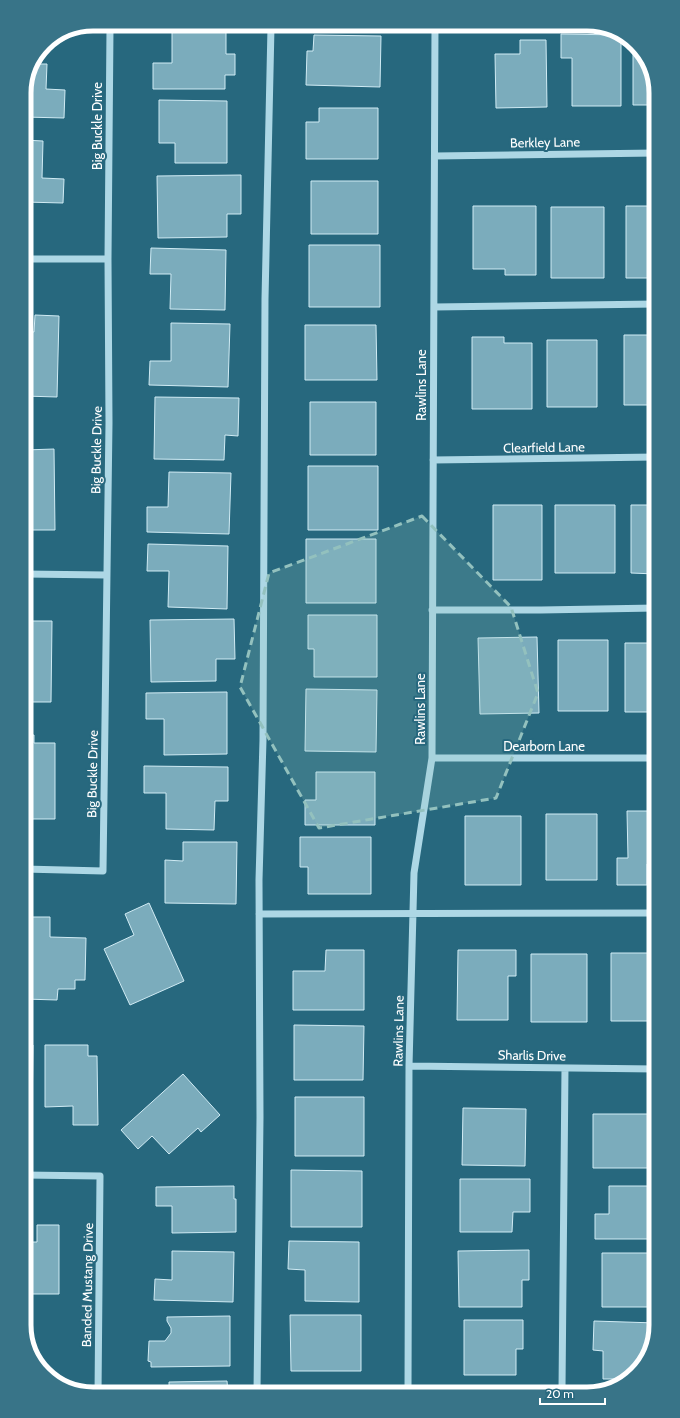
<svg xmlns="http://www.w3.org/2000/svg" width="680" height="1418" viewBox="0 0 680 1418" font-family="Cabin,sans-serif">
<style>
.building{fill:#7bacbc;stroke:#d0ebf4}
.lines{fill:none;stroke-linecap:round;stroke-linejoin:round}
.minor{stroke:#add7e5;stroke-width:7}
.marked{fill:#93c1be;fill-opacity:0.2;stroke:#93c1be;stroke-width:3;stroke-dasharray:8 5;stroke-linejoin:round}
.labels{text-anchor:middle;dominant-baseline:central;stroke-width:4;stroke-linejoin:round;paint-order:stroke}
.street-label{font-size:13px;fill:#fff;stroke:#27687e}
.rim{fill:none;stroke:#fff;stroke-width:5}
</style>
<rect width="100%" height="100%" fill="#27687e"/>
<path class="building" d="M226 28V54H235V75H225V89H153V63H172V29Z
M64 31V40H50Z
M561 34 621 35V106H572V58H561Z
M314 35 381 36 380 87 306 85 307 51H313Z
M520 40H546L547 107 496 108 495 54H520Z
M633 43 651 67 656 93V105H633Z
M35 64H47L46 89 65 90 64 118 24 117V89Z
M159 100 227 101V163H175V143H159Z
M319 108H378V159H306V122H319Z
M24 140 43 141 42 178 64 179 63 203 24 202Z
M241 175V214H227V237L158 238 157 176Z
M311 181H378V234H311Z
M473 206H536V275H505V269H473Z
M626 206H656V260H648V278H626Z
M551 207H604V278H551Z
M309 245H380V307H309Z
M151 248 226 250 225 310 170 309 171 274H150Z
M35 315 59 316 57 397 24 396V331L34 332Z
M171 323 230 324 228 387 149 385 150 361H171Z
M305 325H376L377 380H305Z
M624 335H656V405H624Z
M472 337H504V343H532V409H472Z
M547 340H597V407H547Z
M155 397 239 398 238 436 225 435 224 460 154 459Z
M310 402H376V455H310Z
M54 449 55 530H31V510H24V450Z
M308 466H378V530H308Z
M169 472 231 473 229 534 147 532V507H168Z
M493 505H542V580H493Z
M555 505H615V573H555Z
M631 505H656V574L631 573Z
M306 539H376V603H306Z
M148 544 228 546 227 609 168 607 169 571H147Z
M308 615H377V677H314V649H308Z
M234 619 235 659H216V681L151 682 150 620Z
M28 621H52L51 702H24V627H28Z
M537 637 539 713 480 714 478 638Z
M558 640H608V711H558Z
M625 643H656V712H625Z
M306 689 377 690 376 752 305 751Z
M227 692V754L164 755V719H146V693Z
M24 735H34V743H55V819H24Z
M144 766 228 767V801H215L214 830 166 829V793H144Z
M316 772H375V825H305V800H316Z
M627 811H656V864H647V885H617V858H628Z
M546 814H597V880H546Z
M465 816H521V885H465Z
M300 837H371V894H308V867H300Z
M183 842H237L236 904 165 903V860L183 861Z
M149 903 184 981 130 1005 104 949 134 935 125 914Z
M24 917H50V937L86 938 85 980H75V989H58L57 1000 24 999Z
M326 950H364V1010H293V971H325Z
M458 950H516V976H508V1020H457Z
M611 953H656V1021H611Z
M531 954H587V1022H531Z
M294 1025 364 1026 363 1080H294Z
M24 1045H33L32 1120H24Z
M45 1045H88V1056H97L98 1125H73V1106L45 1107Z
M183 1074 220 1115 201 1132 198 1128 169 1154 152 1136 138 1149 121 1130Z
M295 1097H364V1156H295Z
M463 1108 526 1109 525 1166 462 1165Z
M593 1114H656V1168H593Z
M291 1170 362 1171V1227H291Z
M460 1179H530V1212H513L512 1232H460Z
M234 1186V1199H236V1232L172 1233V1206H156V1187Z
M609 1186H656V1239H595V1214H609Z
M37 1225H59V1294H24V1242H37Z
M289 1241 359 1242V1302L305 1301V1270L288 1269Z
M529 1250V1280H522V1307H459L458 1251Z
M172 1251 234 1252 233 1302 154 1300 155 1279 172 1280Z
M602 1253H656V1307H602Z
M290 1315H361V1371H291Z
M230 1316V1366L151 1367V1362L148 1361 149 1341H165L171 1333V1328L167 1321V1317Z
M464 1320H523V1349H516V1375H464Z
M594 1321 656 1323 644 1364 625 1379H603V1351L593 1350Z
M227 1381 228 1393H169V1382Z
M291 1386H360V1391L291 1392Z"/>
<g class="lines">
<path class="minor" d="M435 156 656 153
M24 259H108
M434 307 656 304
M433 460 656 457
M24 574 106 575
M432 610H541L656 608
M432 758H656
M24 869 103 871 109 423 108 259 110 29
M259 914 656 913
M409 1066 656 1069
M24 1175 100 1176 98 1394
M562 1389 565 1068
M408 1391 409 1066 414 873 432 758 435 26
M257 1392 260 1117 259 880 263 740 265 299 271 27"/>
</g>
<path class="marked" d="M422 516 511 607 538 693 496 798 319 828 240 687 269 573Z"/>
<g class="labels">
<g class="street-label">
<text transform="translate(97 126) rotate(-90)">Big Buckle Drive</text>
<text transform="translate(545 142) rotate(-1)">Berkley Lane</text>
<text transform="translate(421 385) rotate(-90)">Rawlins Lane</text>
<text transform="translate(544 447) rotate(-1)">Clearfield Lane</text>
<text transform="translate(96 450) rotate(-89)">Big Buckle Drive</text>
<text transform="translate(420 709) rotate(-90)">Rawlins Lane</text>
<text x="544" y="746">Dearborn Lane</text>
<text transform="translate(92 774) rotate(-89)">Big Buckle Drive</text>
<text transform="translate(398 1031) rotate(-89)">Rawlins Lane</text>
<text transform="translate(532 1055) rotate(1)">Sharlis Drive</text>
<text transform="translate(87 1285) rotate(-89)">Banded Mustang Drive</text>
</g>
</g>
<path d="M0 0H680V1418H0ZM93 31H587A62 62 0 0 1 649 93V1325A62 62 0 0 1 587 1387H93A62 62 0 0 1 31 1325V93A62 62 0 0 1 93 31Z" fill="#387488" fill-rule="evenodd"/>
<path class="rim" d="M93 31H587A62 62 0 0 1 649 93V1325A62 62 0 0 1 587 1387H93A62 62 0 0 1 31 1325V93A62 62 0 0 1 93 31Z"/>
<path d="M540 1398v6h65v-6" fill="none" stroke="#ffffff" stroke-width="2"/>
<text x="546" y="1398" font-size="12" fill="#ffffff" stroke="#27687e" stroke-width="3" paint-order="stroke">20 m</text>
</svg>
